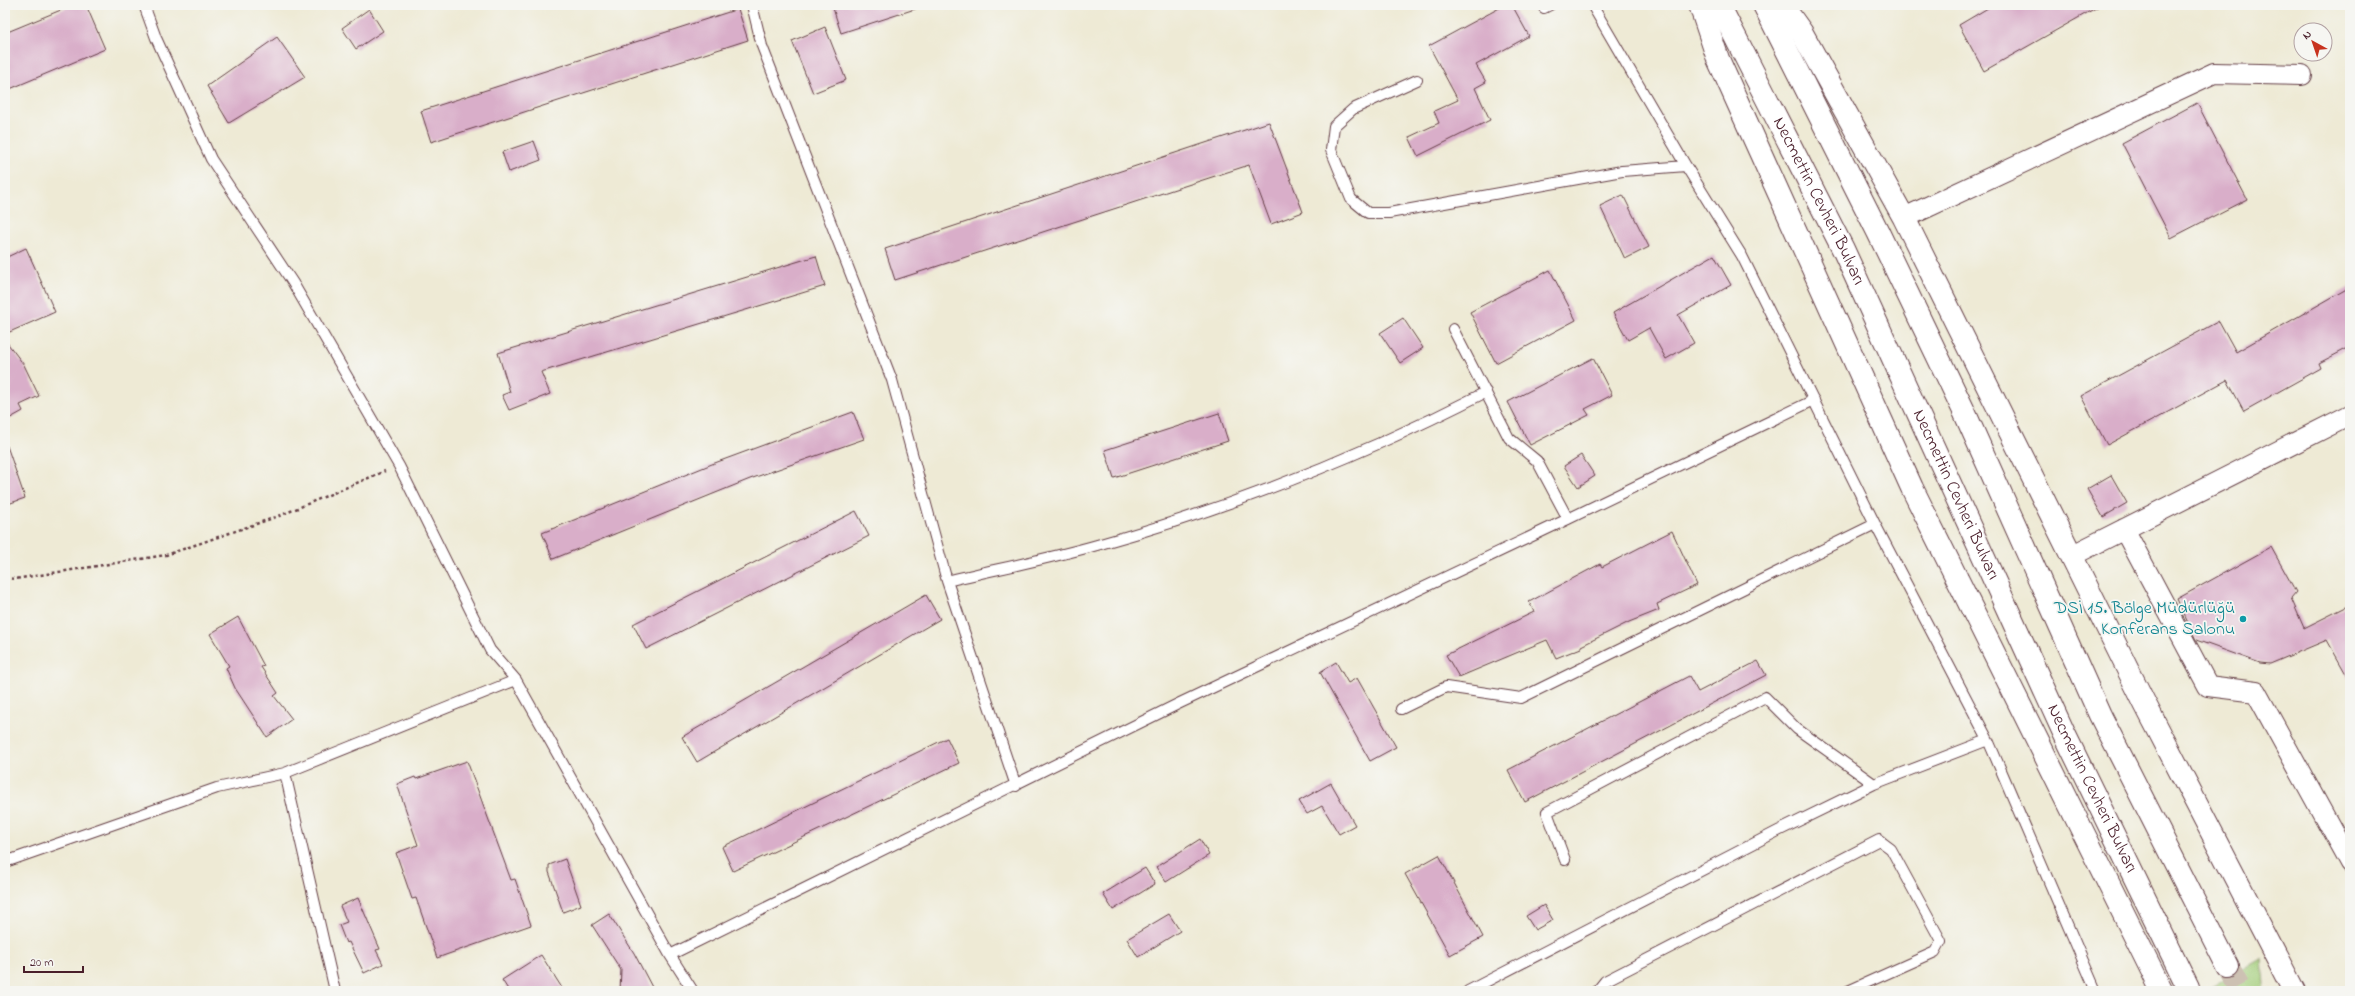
<svg xmlns="http://www.w3.org/2000/svg" width="2355" height="996" viewBox="0 0 2355 996" font-family="'Indie Flower',sans-serif">
<style>
.green{fill:#a2cd79;stroke:#767652}
.building{fill:#d9aec9}
.lines{fill:none;stroke-linecap:round;stroke-linejoin:round}
.primary-tunnel{stroke:#cdc1b3;stroke-width:22;stroke-dasharray:22 11;stroke-linecap:butt}
.service-casing{stroke:#633d44;stroke-width:12}
.minor-casing{stroke:#633d44;stroke-width:22}
.primary-casing{stroke:#633d44;stroke-width:24}
.path{stroke:#633d44;stroke-width:2.5;stroke-dasharray:3 3;stroke-linecap:butt}
.service{stroke:#fff;stroke-width:10}
.minor{stroke:#fff;stroke-width:20}
.primary{stroke:#fff;stroke-width:22}
.culture-dot{fill:#0f9aa8;stroke:#f6f6f2;stroke-width:1.5}
.labels{text-anchor:middle;dominant-baseline:central;stroke-width:3.5;stroke-linejoin:round;paint-order:stroke}
.street-label{font-size:18px;fill:#4a1f2b;stroke:#f6f6f2}
.culture-label{font-size:18px;fill:#0d838f;stroke:#f6f6f2;text-anchor:end}
</style>
<rect width="100%" height="100%" fill="#f6f6f2"/>
<filter id="ink" filterUnits="userSpaceOnUse"><feTurbulence type="fractalNoise" baseFrequency=".025" numOctaves="2"/><feDisplacementMap in="SourceGraphic" scale="8" xChannelSelector="R" yChannelSelector="G"/><feConvolveMatrix kernelMatrix="1 2 1 2 8 2 1 2 1" color-interpolation-filters="sRGB"/></filter>
<filter id="wash" filterUnits="userSpaceOnUse"><feTurbulence type="fractalNoise" baseFrequency=".012" numOctaves="4" result="noise"/><feDisplacementMap in="SourceGraphic" scale="16" xChannelSelector="R" yChannelSelector="G"/><feGaussianBlur stdDeviation="0.9" result="paint"/><feColorMatrix in="noise" values="0 0 0 0 0 0 0 0 0 0 0 0 0 0 0 0 0 1.4 0 .05"/><feComposite in="paint" operator="in"/></filter>
<g filter="url(#wash)">
<rect width="100%" height="100%" fill="#eeead5"/>
<path class="green" d="M2262 959 2264 984 2261 991H2205Z"/>
<g id="blocks">
<path class="building" d="M73 5H86L105 49 5 91V33Z
M832 5H918V8L841 33Z
M1505 5H1512L1529 36 1476 65 1486 82 1475 88 1490 120 1418 156 1409 137 1439 123 1434 111 1458 100 1429 46Z
M1993 5H2101L1984 71 1959 25Z
M369 9 383 31 356 49 342 28Z
M738 9 748 40 431 142 421 111Z
M825 27 846 80 813 93 792 41Z
M277 37 305 77 229 123 207 86Z
M2197 103 2247 199 2171 238 2122 143Z
M1269 122 1303 212 1271 224 1249 165 895 280 885 249Z
M534 141 541 160 509 172 502 152Z
M1623 195 1649 247 1625 259 1600 206Z
M26 248 55 312 5 334V258Z
M1714 255 1731 285 1678 315 1694 343 1666 359 1649 328 1628 340 1613 313Z
M816 256 825 286 541 372 550 394 509 410 502 395 510 392 498 353Z
M1550 270 1576 320 1496 363 1470 312Z
M2350 287V347L2319 363 2321 368 2244 411 2227 380 2107 445 2081 396 2219 321 2236 352Z
M1403 318 1423 348 1400 363 1380 333Z
M5 340 24 365 39 396 20 405 23 411 5 421Z
M1593 358 1612 395 1585 409 1589 415 1530 445 1508 402Z
M853 412 864 439 750 479 553 559 542 533 712 464Z
M1219 413 1228 441 1114 478 1105 450Z
M5 446H7L25 498 5 505Z
M1581 455 1595 476 1578 487 1564 466Z
M2111 475 2127 503 2103 517 2087 489Z
M856 511 869 536 646 649 633 624Z
M1672 531 1697 585 1657 604 1659 610 1629 622 1581 646V648L1556 658 1547 640 1459 677 1446 655 1534 612 1529 602 1600 564 1602 567Z
M2271 547 2296 592 2291 598 2304 628 2350 605V681L2327 640 2270 664 2260 663 2196 640 2177 599Z
M926 595 940 619 697 762 682 737Z
M238 617 264 666 261 667 278 693 274 696 292 719 267 737 235 688 226 668 229 666 210 634Z
M1758 661 1766 675 1525 802 1508 770 1689 676 1698 692Z
M1336 662 1348 683 1357 678 1396 747 1370 761 1320 672Z
M947 738 959 763 733 871 722 847Z
M467 761 511 880 515 879 531 925 437 958 416 898 412 899 396 853 418 845 397 784 415 777 416 779Z
M1331 783 1355 825 1339 834 1322 806 1307 814 1299 801Z
M1200 839 1209 855 1166 882 1156 867Z
M1439 855 1483 937 1450 955 1405 874Z
M565 859 581 905 563 912 549 872V865Z
M1145 868 1155 884 1113 910 1103 894Z
M358 898 380 949 376 950 383 964 364 973 349 942 346 943 339 925 347 922 340 906Z
M1544 905 1553 920 1535 930 1526 916Z
M609 914 634 953 654 991H620L621 970 592 925Z
M1169 914 1180 931 1138 957 1127 939Z
M541 955 564 991H509L502 980Z"/>
</g>
</g>
<g filter="url(#ink)">
<use href="#blocks" fill-opacity="0" stroke="#633d44" stroke-width="1"/>
<g class="lines">
<path class="primary-tunnel" d="M2228 967 2241 991"/>
<defs>
<path id="service" d="M144 5 156 38 211 159 293 283 399 466 490 650 516 680 670 955 693 991
M752 5 762 46 892 380 947 581 1016 786
M1592 5 1686 166 1742 256 1875 524 1988 740 2096 991
M1544 8 1550 5
M1417 80 1353 109 1334 126 1331 150 1351 199 1368 213H1389L1622 171 1686 166
M1453 329 1509 438 1537 461 1568 519
M947 581C997 569 1048 559 1097 545 1229 508 1364 455 1486 392
M1401 709 1446 687 1521 698 1875 524
M285 773 335 991
M1565 860 1547 812 1765 697 1797 729 1874 784
M5 862 217 788 285 773 516 680
M670 955 1180 703 1568 519 1814 400
M1468 991 1778 831 1874 784 1988 740
M1597 991 1605 981 1879 840 1891 849 1941 941 1935 952 1848 991"/>
<path id="minor" d="M1904 218 2214 73 2302 75
M2124 529 2208 686 2256 692 2350 863
M2071 556 2350 415"/>
<g id="primary">
<path d="M1700 5 1718 59 1912 488 2162 991"/>
<path id="s1" d="M1719 5 1843 249 2064 733 2188 987"/>
<path d="M1764 5 1878 232 1963 409 2100 715 2228 967"/>
<path d="M1782 5 1802 33 1904 218 2145 704 2294 991"/>
</g>
</defs>
<use href="#service" class="service-casing"/>
<use href="#minor" class="minor-casing"/>
<use href="#primary" class="primary-casing"/>
<path class="path" d="M5 578 15 579 166 555 279 516 385 471"/>
<use href="#service" class="service"/>
<use href="#minor" class="minor"/>
<use href="#primary" class="primary"/>
</g>
</g>
<circle class="culture-dot" cx="2243" cy="619" r="4"/>
<g class="labels">
<g class="street-label">
<text stroke="none"><textPath href="#s1" startOffset="220">Necmettin Cevheri Bulvarı</textPath></text>
<text stroke="none"><textPath href="#s1" startOffset="544">Necmettin Cevheri Bulvarı</textPath></text>
<text stroke="none"><textPath href="#s1" startOffset="868">Necmettin Cevheri Bulvarı</textPath></text>
</g>
<g class="culture-label">
<text x="2235" y="609">DSİ 15. Bölge Müdürlüğü<tspan x="2235" dy="21">Konferans Salonu</tspan></text>
</g>
</g>
<rect width="2355" height="996" fill="none" stroke="#f6f6f2" stroke-width="20"/>
<g transform="translate(2313 42) rotate(320)"><circle r="19" fill="#f6f6f2" stroke="#b1a0a2"/>
<path d="M0-3L7 15L0 10L-7 15Z" fill="#c8321e"/>
<text y="-6" font-size="11" font-weight="bold" text-anchor="middle" fill="#4a1f2b">N</text>
</g>
<path d="M24 966v6h59v-6" fill="none" stroke="#4a1f2b" stroke-width="2"/>
<text x="30" y="966" font-size="12" fill="#4a1f2b" stroke="#f6f6f2" stroke-width="3" paint-order="stroke">20 m</text>
</svg>
